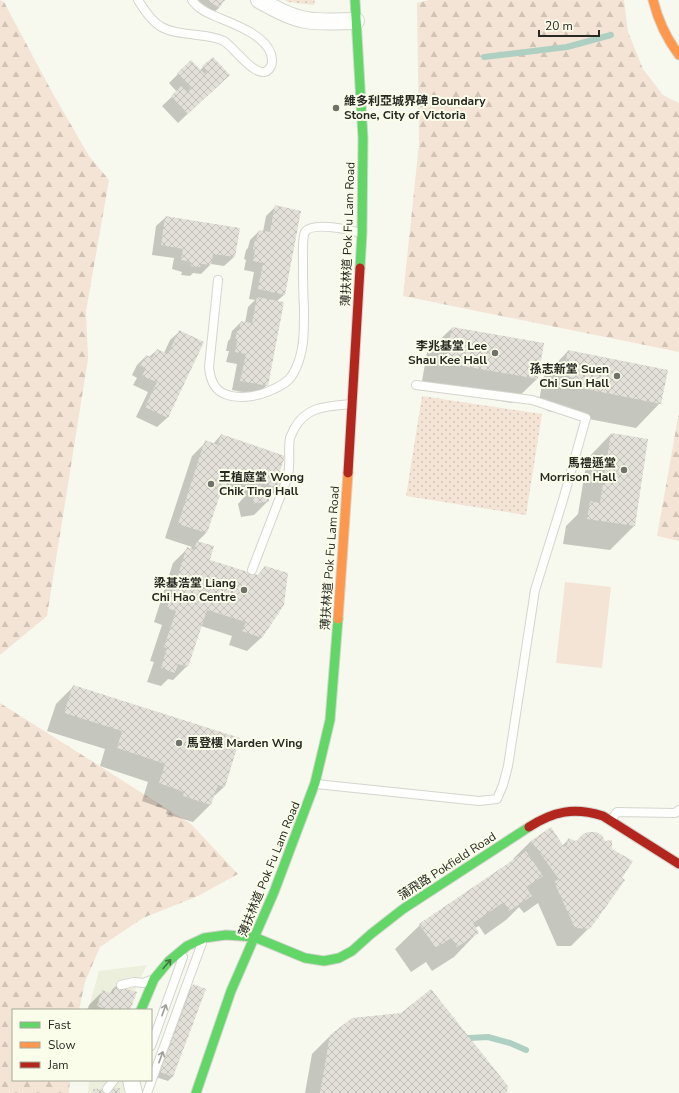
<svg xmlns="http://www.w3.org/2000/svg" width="679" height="1093" viewBox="0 0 679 1093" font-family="'Nunito Sans','Noto Sans TC',sans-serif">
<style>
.built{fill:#ecefdc}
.grass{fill:#f4e4d5}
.forest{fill:url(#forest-firs)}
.park{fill:url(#park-dots)}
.shadow{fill:#0003;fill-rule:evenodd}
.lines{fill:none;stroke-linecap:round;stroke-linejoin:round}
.stream{stroke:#add0c3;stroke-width:6}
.building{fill:url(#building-cross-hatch)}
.lane-casing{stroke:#d4d5ce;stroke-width:10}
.street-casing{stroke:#d4d5ce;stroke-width:18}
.fast-casing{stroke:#d4d5ce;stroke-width:11}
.slow-casing{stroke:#d4d5ce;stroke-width:11}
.jam-casing{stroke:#d4d5ce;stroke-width:11}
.lane{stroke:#fefefc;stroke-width:8}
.street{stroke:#fefefc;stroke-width:16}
.fast{stroke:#63d668;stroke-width:9}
.slow{stroke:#ff974d;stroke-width:9}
.jam{stroke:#b3261e;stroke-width:9}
.oneway{stroke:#437742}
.oneway2{stroke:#9e9e9a}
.poi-dot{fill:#707269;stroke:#fafdea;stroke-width:1.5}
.labels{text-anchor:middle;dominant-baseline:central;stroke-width:4;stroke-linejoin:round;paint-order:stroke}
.poi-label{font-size:12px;font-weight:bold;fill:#282922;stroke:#fafdea;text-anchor:end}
.street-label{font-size:12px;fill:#282922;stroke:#fafdea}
</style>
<defs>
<pattern id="forest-firs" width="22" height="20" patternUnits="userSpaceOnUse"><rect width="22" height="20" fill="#f4e4d5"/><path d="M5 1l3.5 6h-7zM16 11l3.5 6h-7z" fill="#d1c4b7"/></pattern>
<pattern id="park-dots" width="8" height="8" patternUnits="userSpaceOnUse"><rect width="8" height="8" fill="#f4e4d5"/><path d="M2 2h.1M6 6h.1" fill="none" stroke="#d1c4b7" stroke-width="1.8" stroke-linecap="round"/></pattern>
<pattern id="building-cross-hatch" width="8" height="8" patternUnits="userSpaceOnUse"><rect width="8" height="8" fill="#e2e0d8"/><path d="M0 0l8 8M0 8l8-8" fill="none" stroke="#c2c0b9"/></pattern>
</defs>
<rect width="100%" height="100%" fill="#f7f9ee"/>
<path class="built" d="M147 965 138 982 128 1010H92L89 1007 99 971Z
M89 1080H124V1093H88Z"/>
<path class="grass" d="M565 582 611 587 602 668 556 663Z"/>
<path class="forest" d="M0 0 4 2 52 92 89 156 109 180 86 311 88 359 47 616 0 655Z
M429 0H624L628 32 643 69 663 95 679 103V352L403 296 419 144 417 3Z
M679 412V541L657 536Z
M0 703 191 824 238 874 198 896 143 918 100 947 85 982 79 1010H13V1080H70L69 1093H0Z"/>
<path class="park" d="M285 0H315L314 5 288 2Z
M422 396 542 414 526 515 406 496Z"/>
<path class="shadow" d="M199 0H224L219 8 214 12 198 1Z
M213 58 219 84 178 123 162 106 177 92 169 83 178 74 200 70Z
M275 207 285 294 277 301 267 385 257 395 232 390 237 364 226 362 229 351H226L228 341 230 339 232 331 241 322 245 323 248 307 255 300 249 299 254 272 244 270 246 260 244 259 246 250 248 248 250 240 259 231 263 232 266 216Z
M166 217 234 257 224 266 211 264 201 274 193 273 190 276 181 275 182 272 172 269 174 258 152 255 156 226Z
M452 328 537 379 512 403 421 387 427 352Z
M180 331 203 342 167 418 157 427 136 417 148 392 133 385 137 378 132 375 137 365 146 356 149 357 157 350 164 353 170 340Z
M568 351 660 403 636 428 547 411 549 402 539 400 544 376Z
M611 434 634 526 610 550 563 544 566 526 578 514 587 459Z
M221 435 278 472 283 474 278 489 268 499V501L254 515 241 517 238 504 245 496 226 490 217 499 206 533 197 542 208 560 257 576 265 567 262 637 247 651 229 645 232 636 201 626 187 666 173 680 168 679 161 686 147 682 154 662 150 661 162 625 154 622 173 563 187 549H190L192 547 165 538 192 456 206 442 213 444Z
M74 686 224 787 212 798 211 804 193 822 166 814 167 810 142 801 148 782 100 766 105 749 47 731 56 704Z
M551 829 562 846 569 839 589 928 571 946H557L538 903 524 913 519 907 506 920 485 935 479 926 475 928 478 932 454 957 432 971 426 962 411 972 395 949 420 925 514 861 513 859 531 841ZM551 867 563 882 562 883Z
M193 985 172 1077 168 1081 156 1077 189 990Z
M116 986 129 1010H87L89 1005 103 991 110 994 112 990Z
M331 1035 506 1093H305L312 1054Z"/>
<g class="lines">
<path class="stream" d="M484 57 567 47 611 35
M469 1038 488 1037 510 1043 526 1050"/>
</g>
<path class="building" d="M207 0H225L219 8Z
M213 57 230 75 188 114 171 96 181 86 187 92 191 88 177 73 191 60 205 74 207 71 202 66Z
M275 205 301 211 285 295 258 289 263 263 253 261 255 250H253L255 239 256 240 259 230 270 232Z
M165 216 240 228 235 257 213 254 211 265 201 264 200 267 190 266 191 262 181 260 183 249 161 245Z
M257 297 284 302 268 386 240 381 246 354 235 352 237 342 235 341 237 331H239L241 321 252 323Z
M452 327 544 343 538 379 445 363Z
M179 330 204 342 168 418 145 407 157 382 142 376 146 368 140 366 146 355 152 358 157 349 168 354Z
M568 350 668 370 661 404 571 386 573 378 563 375Z
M611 433 648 439 635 526 587 519 590 501 600 503Z
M221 434 285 456 280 471 284 473 279 489 262 483 260 488 267 487 269 501 254 504 252 489 256 488 255 484 258 485 259 483 227 472 225 477 231 481 228 489H222L207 533 178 524 205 440 218 445Z
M197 541 214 546 210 560 258 575 265 566 288 573 284 605 262 638 242 631 246 622 207 610 188 667 178 664 175 673 161 668 167 648 164 647 176 611 167 608 187 547 194 550Z
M73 685 240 738 225 787 218 785 211 805 183 796 184 792 159 783 165 764 117 748 122 731 64 713Z
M551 827 564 847 567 845 568 838 576 841 583 834 588 832H596L602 835 605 841 612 840V849L633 861 622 878 625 880 590 929 575 928 554 882 559 879 531 841Z
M526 851 543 876 526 887 532 896 509 911 504 902 473 923 479 933 457 947 451 938 436 948 419 924Z
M193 984 206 989 173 1077 160 1072Z
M116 985 137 992 130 1010H107L97 1006 102 990 113 994Z
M431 989 508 1086 507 1093H320L330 1035 352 1018 401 1013Z
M120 1088V1093H93V1089Z"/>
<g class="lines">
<defs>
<path id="lane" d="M138 0C156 30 164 31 197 35 207 36 215 37 224 41 234 47 261 87 271 66 273 62 272 58 271 54 265 35 234 24 217 17 208 13 198 9 192 0
M218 280 209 367C210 378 214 390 225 394 237 399 255 397 267 392 277 388 288 383 293 374 305 353 304 331 304 308 303 293 303 278 303 262 303 256 302 238 305 232 313 221 350 230 361 233
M252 570 287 479C288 475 289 470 289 466 290 457 288 448 290 438 291 435 293 432 294 429 306 406 328 406 351 404
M316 784 479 801 497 799 503 785 508 766 535 590 563 500 586 418 532 400 416 385
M611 820 617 812 675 813 679 810
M121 985 134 982 143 983 151 980
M151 1046 183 957
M107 1089 114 1080
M147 1093 202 943"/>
<path id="street" d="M259 0C274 8 289 17 306 20 322 23 340 21 356 21
M131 1080 134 1093"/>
<path id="fast" d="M355 0 363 138 362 233 360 268
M141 1010 154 979 169 961 187 946 204 938 226 935 254 937 305 958 324 961 339 958 352 951 371 934 403 909 529 827
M196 1093 231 991 274 892 315 783 330 720 338 619"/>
<path id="slow" d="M653 0C658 20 666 38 679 55
M338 619 348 473"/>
<path id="jam" d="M348 473 360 268
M529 827C554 811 574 807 603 816L679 864"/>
</defs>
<use href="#lane" class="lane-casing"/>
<use href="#street" class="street-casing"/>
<use href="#fast" class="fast-casing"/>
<use href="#slow" class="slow-casing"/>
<use href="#jam" class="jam-casing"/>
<use href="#lane" class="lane"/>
<use href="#street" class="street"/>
<use href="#fast" class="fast"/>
<use href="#slow" class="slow"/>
<use href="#jam" class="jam"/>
</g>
<defs><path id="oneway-shaft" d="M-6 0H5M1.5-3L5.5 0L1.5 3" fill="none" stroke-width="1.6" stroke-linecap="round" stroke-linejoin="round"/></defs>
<use class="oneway" href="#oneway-shaft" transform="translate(167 964) rotate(-49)"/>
<g class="oneway2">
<use href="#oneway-shaft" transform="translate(164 1010) rotate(-70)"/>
<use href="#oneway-shaft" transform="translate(161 1057) rotate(-70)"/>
</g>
<g class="poi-dot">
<circle cx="336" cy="108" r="4"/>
<circle cx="495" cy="353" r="4"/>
<circle cx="617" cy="376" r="4"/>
<circle cx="624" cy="470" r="4"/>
<circle cx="211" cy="484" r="4"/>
<circle cx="244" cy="590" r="4"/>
<circle cx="179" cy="743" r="4"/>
</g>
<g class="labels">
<g class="poi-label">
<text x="344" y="101" text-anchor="start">維多利亞城界碑 Boundary<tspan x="344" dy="14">Stone, City of Victoria</tspan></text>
<text x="487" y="346">李兆基堂 Lee<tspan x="487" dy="14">Shau Kee Hall</tspan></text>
<text x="609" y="369">孫志新堂 Suen<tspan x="609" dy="14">Chi Sun Hall</tspan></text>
<text x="616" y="463">馬禮遜堂<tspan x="616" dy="14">Morrison Hall</tspan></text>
<text x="219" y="477" text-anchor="start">王植庭堂 Wong<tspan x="219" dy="14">Chik Ting Hall</tspan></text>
<text x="236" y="583">梁基浩堂 Liang<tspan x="236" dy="14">Chi Hao Centre</tspan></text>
<text x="187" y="743" text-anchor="start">馬登樓 Marden Wing</text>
</g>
<g class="street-label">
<text transform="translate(348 234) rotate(-88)">薄扶林道 Pok Fu Lam Road</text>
<text transform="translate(330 558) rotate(-86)">薄扶林道 Pok Fu Lam Road</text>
<text transform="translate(447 866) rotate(-33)">蒲飛路 Pokfield Road</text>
<text transform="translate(269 869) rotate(-68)">薄扶林道 Pok Fu Lam Road</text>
</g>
</g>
<rect x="12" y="1009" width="140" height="72" fill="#fafdea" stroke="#a6a89a"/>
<rect x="20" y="1022" width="20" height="6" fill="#63d668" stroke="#a6a89a"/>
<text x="48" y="1029" font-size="12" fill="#282922">Fast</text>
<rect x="20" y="1042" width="20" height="6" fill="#ff974d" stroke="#a6a89a"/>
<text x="48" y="1049" font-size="12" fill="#282922">Slow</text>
<rect x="20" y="1062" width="20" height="6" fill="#b3261e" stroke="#a6a89a"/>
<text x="48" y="1069" font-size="12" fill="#282922">Jam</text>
<path d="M539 30v6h60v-6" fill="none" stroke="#282922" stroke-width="2"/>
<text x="545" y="30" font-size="12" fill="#282922" stroke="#fafdea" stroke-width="3" paint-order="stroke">20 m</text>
</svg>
